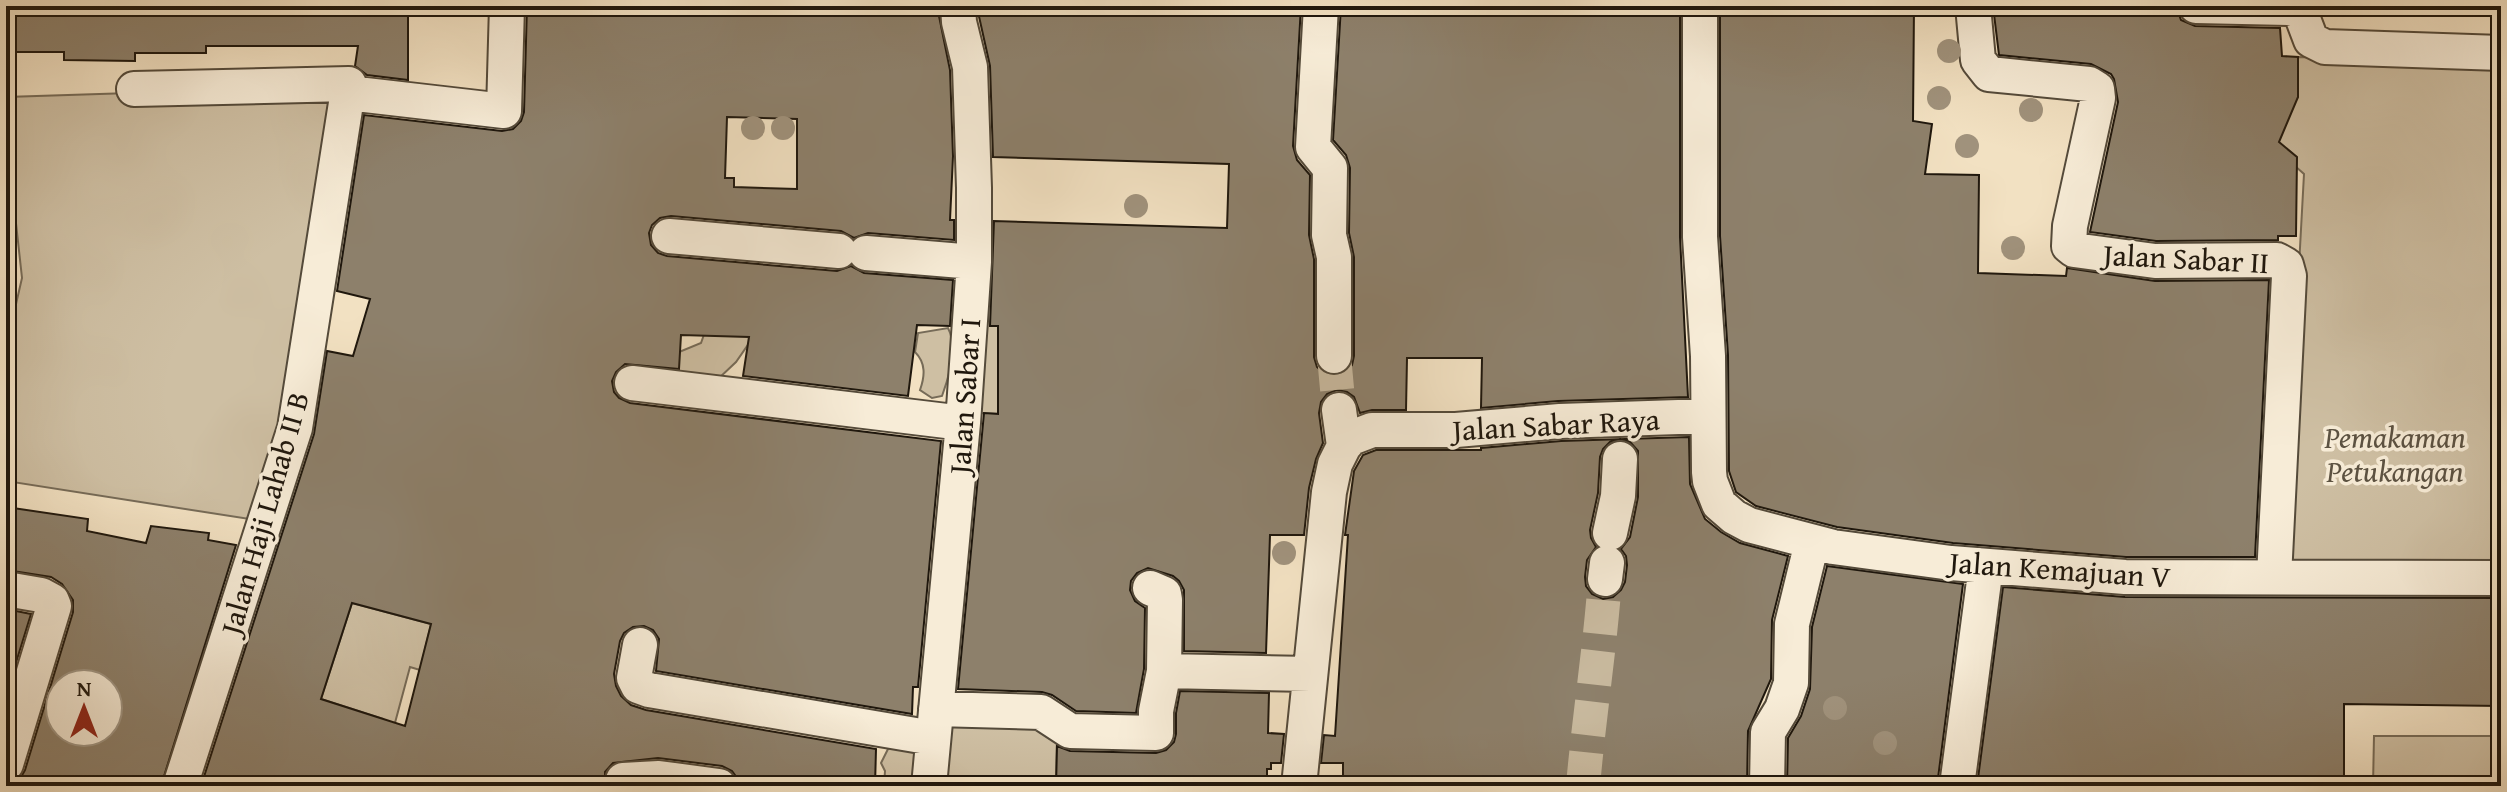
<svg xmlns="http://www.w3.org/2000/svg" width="2507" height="792" viewBox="0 0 2507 792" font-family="'Gentium Book Plus',serif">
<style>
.green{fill:#cebfa3;stroke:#766b58;stroke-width:2}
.building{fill:#8d806b;stroke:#1f170d;stroke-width:2;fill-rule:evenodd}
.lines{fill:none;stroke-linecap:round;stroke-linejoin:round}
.street-tunnel{stroke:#c8b99e;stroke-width:34;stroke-dasharray:34 17;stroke-linecap:butt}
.street-casing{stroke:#544a3a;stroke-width:38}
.street{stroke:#f7ecd7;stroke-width:34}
.tree{fill:#a0927c}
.labels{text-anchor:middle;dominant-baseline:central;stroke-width:7;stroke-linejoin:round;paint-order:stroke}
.street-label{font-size:30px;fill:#1f170d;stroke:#f7ecd7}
.park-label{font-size:30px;font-style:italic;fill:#5c5242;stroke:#f7ecd7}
</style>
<rect width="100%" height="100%" fill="#f2e1c2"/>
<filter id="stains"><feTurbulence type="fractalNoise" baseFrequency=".0025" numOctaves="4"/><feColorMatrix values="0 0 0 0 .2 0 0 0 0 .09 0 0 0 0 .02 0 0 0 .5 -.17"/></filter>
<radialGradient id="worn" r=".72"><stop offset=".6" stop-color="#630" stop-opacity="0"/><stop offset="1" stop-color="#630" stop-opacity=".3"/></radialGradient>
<path class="green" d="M2298 57 2501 64V562L2283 561 2304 174 2268 142 2298 97Z
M346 86 262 521 6 481V312L14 313 22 278 6 132V97Z
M986 291H999L1047 415 978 413Z
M772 310 736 362 717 380 664 372 667 357 701 343 712 312Z
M948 328C958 347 949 377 942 396L932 398 920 390C925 376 926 363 915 352L918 333Z
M352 603 431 624 420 670 410 667 392 734 375 741 383 719 321 699Z
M951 717 1048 719 1057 736 1056 786H946Z
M2374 736H2501V786H2373Z
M913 742 919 758 912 776 914 786H884L885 771 881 763 890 745Z"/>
<path class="building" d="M6 6H359V8H408V80L367 75 355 66 358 46H206V53H135V61L64 60V52H6Z
M527 6H933L932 11H938L950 70 953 156 950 220H954V240L868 233 854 238 841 231 671 216 660 218 652 225 649 233 651 245 658 253 667 256 837 271 851 266 864 273 953 280 950 326 917 325 908 396 743 376 749 337 681 335 679 369 625 364 616 372 612 381 614 392 619 398 630 403 941 441 918 687H913L912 714 656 671 659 639 653 630 644 626 633 627 624 633 620 641 614 674 616 686 621 696 631 705 646 710 876 749 875 786H739L737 778 732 771 722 766 658 758 613 763 605 772V786H201L314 434 327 351 353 356 370 299 337 291 364 115 502 131 513 129 521 121 524 112ZM727 117 797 119V189L734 187V178H725ZM352 603 431 624 405 726 321 699Z
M1025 6H1301L1293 146 1297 160 1310 175 1309 235 1314 259V357L1317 367 1325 374 1333 376 1345 373 1352 365 1354 356V257L1349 233 1350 168 1346 155 1333 140 1341 6H1680V237L1688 397 1558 401 1481 408 1482 358H1407L1406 410H1372L1360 413 1354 397 1347 392 1337 390 1327 394 1321 402 1319 413 1323 443 1316 459 1309 488 1304 535H1270L1266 653 1184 651V590L1179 581 1173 576 1148 568 1137 573 1131 581 1130 590 1135 601 1145 608 1144 669 1136 713 1076 711 1052 695 1042 692 958 689 984 413 998 414V326H990L994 221 1227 228 1229 164 993 157 990 66 978 12 1025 13Z
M1720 6H1914L1913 121 1932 124 1925 174 1979 175 1978 273 2066 276 2067 268 2155 281 2269 280 2255 557H2126L1953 543 1837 527 1756 506 1736 492 1729 471 1728 355 1720 236Z
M1993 6H2176L2181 20 2195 26 2280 28 2282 56 2298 57V97L2279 142 2297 157 2296 236H2278V240L2156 241 2090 232 2118 102 2114 79 2111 74 2091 64 1999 55Z
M1689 437 1690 484 1705 519 1721 532 1740 543 1788 556 1772 620 1771 679 1748 731 1747 786H1343V763H1321L1324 735 1335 736 1348 535H1345L1354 471 1363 455 1376 450H1481V448L1561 441ZM1620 439 1630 442 1638 451V497L1630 537 1621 549 1626 556 1627 565 1625 582 1621 590 1613 597 1603 599 1592 594 1586 586 1585 577 1587 560 1596 547 1591 538 1590 530 1598 493 1600 457 1603 449 1610 442Z
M6 507 88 519 87 531 146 543 151 526 209 533 208 540 236 545 161 786H58L21 777 25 770 73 612V600L62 584 51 577 6 570ZM60 684H108V732H60Z
M1827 566 1963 584 1937 786H1787L1788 738 1801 716 1810 689 1812 627Z
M2003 587 2125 597 2501 598V706L2344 704V786H1977Z
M6 609 31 614 6 695Z
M1180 691 1269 693 1268 733 1284 734 1281 763H1271V769H1267V786H1056L1057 746 1070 751 1156 753 1166 750 1174 742 1176 734V713Z"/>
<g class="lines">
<path class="street-tunnel" d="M1334 356 1339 410
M1583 786C1589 717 1600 648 1605 579"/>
<defs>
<path id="street" d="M1321 6 1313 147 1330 168 1329 235 1334 257V356
M1700 6V237L1708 356 1709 472 1710 481 1719 504 1734 517 1749 525 1833 547 1951 563 2125 577 2501 578
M1973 6 1978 60 1989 74 2089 84 2097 89 2098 98 2070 226 2069 246 2074 250 2155 261 2277 260 2286 265 2289 276 2274 577
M2196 6 2289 8 2300 11 2311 40 2325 47 2501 53
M134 89 349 84 295 428 180 786
M348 93 504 111 507 6
M669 236 839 251
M866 253 974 262
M632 383 963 423
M1339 410 1344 446
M1610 533 1618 496 1620 459
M1605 579 1607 563
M6 589 41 595 52 601 54 606 6 764
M640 645 634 678 638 686 649 690 933 738
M1164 671 1310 674
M936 709 1041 712 1070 731 1156 733V711L1164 671 1165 600 1164 594 1150 588
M623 780 659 778 719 786
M929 786 963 423 974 262V188L970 67 959 22 958 6
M1299 786 1329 492 1335 464 1344 446 1351 438 1372 430H1456L1560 421 1708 416
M1767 786 1768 732 1782 709 1791 683 1792 624 1812 542
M1957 786 1986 566"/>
</defs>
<use href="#street" class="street-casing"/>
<use href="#street" class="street"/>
</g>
<g class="tree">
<circle cx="1949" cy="51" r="12"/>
<circle cx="1939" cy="98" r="12"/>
<circle cx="2031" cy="110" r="12"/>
<circle cx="753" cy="128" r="12"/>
<circle cx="783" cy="128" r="12"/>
<circle cx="1967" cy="146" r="12"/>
<circle cx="1136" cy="206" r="12"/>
<circle cx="2013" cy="248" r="12"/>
<circle cx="1284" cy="553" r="12"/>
<circle cx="1835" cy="708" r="12"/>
<circle cx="1885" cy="743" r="12"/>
</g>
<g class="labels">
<g class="street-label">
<text transform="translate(2186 258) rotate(3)">Jalan Sabar II</text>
<text transform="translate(964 396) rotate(-86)">Jalan Sabar I</text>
<text transform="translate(1556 424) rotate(-3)">Jalan Sabar Raya</text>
<text transform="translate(264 513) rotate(-74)">Jalan Haji Lahab II B</text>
<text transform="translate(2060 569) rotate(4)">Jalan Kemajuan V</text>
</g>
<g class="park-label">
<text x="2395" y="437">Pemakaman<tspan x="2395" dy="34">Petukangan</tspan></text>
</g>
</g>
<rect width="2507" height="792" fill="none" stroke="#f2e1c2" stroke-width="32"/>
<rect x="8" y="8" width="2491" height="776" fill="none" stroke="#1f170d" stroke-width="4"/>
<rect x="16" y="16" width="2475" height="760" fill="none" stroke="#1f170d" stroke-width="2"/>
<g transform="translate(84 708)"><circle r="38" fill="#f7ecd7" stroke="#a19786" stroke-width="2"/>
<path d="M0-6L14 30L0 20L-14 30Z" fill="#8f2418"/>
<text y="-12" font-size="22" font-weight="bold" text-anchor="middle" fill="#1f170d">N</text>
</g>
<rect width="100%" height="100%" filter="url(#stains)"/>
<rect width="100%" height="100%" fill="url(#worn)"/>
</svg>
